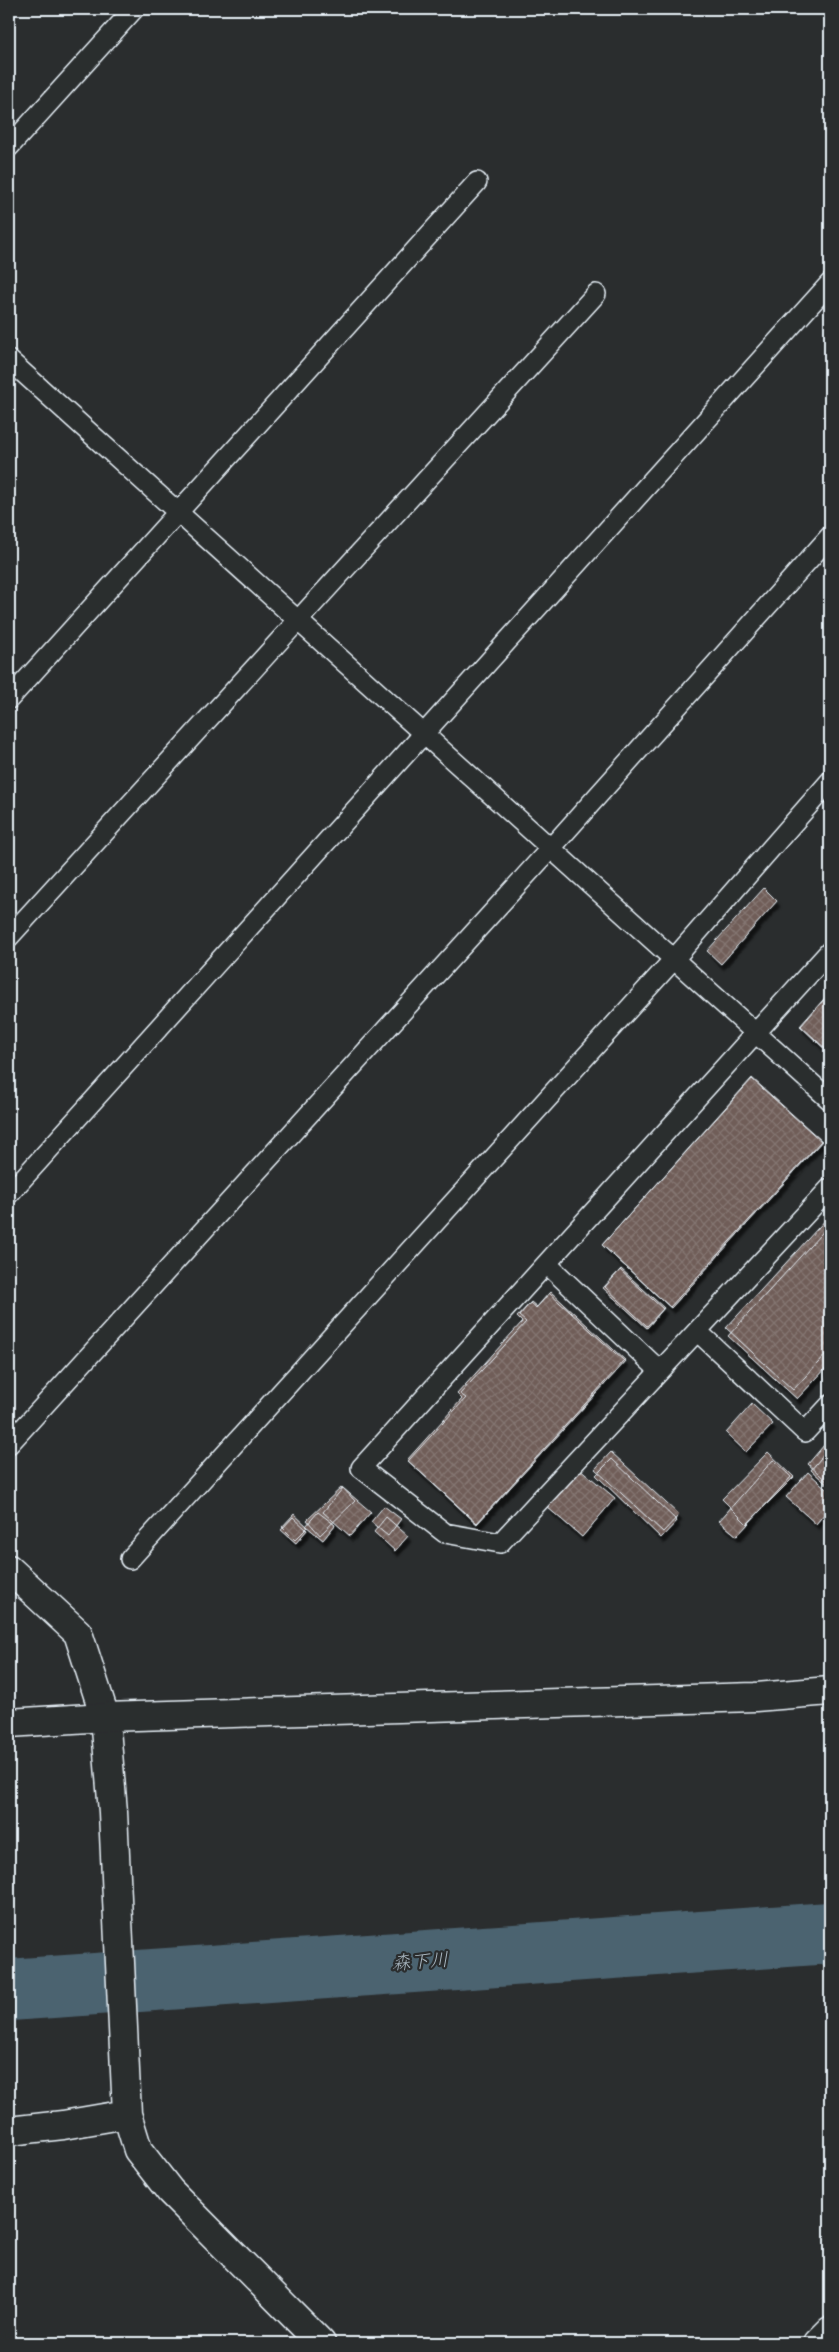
<svg xmlns="http://www.w3.org/2000/svg" width="839" height="2352" viewBox="0 0 839 2352" font-family="Sriracha,'Klee One',sans-serif">
<style>
.lines{fill:none;stroke-linecap:round;stroke-linejoin:round}
.river{stroke:#4c6370;stroke-width:62}
.building{fill:url(#building-cross-hatch);stroke:#e8f1f8;filter:url(#shadow)}
.lane-casing{stroke:#e8f1f8;stroke-width:22}
.street-casing{stroke:#e8f1f8;stroke-width:31}
.secondary-casing{stroke:#e8f1f8;stroke-width:31}
.lane{stroke:#2a2d2e;stroke-width:19}
.street{stroke:#2a2d2e;stroke-width:28}
.secondary{stroke:#2a2d2e;stroke-width:28}
.labels{text-anchor:middle;dominant-baseline:central;stroke-width:4.5;stroke-linejoin:round;paint-order:stroke}
.water-label{font-size:19px;font-style:italic;fill:#aab8c2;stroke:#2a2d2e}
</style>
<defs>
<pattern id="building-cross-hatch" width="8" height="8" patternUnits="userSpaceOnUse" patternTransform="scale(1.25)"><rect width="8" height="8" fill="#6f5d58"/><path d="M0 0l8 8M0 8l8-8" fill="none" stroke="#847571"/></pattern>
<filter id="shadow"><feDropShadow dx="3" dy="5.5" stdDeviation="1" flood-color="#0009"/></filter>
</defs>
<rect width="100%" height="100%" fill="#2a2d2e"/>
<filter id="ink" filterUnits="userSpaceOnUse"><feTurbulence type="fractalNoise" baseFrequency=".02" numOctaves="2"/><feDisplacementMap in="SourceGraphic" scale="10" xChannelSelector="R" yChannelSelector="G"/><feConvolveMatrix kernelMatrix="1 2 1 2 8 2 1 2 1" color-interpolation-filters="sRGB"/></filter>
<g filter="url(#ink)">
<g class="lines">
<path class="river" d="M9 1990 830 1933"/>
</g>
<path class="building" d="M764 888 777 901 721 964 707 951Z
M830 992V1054L800 1026Z
M830 993V1053L801 1026Z
M752 1078 822 1141 671 1308 602 1245Z
M752 1079 821 1141 670 1307 602 1245Z
M830 1215V1350L793 1390 726 1328Z
M830 1224V1364L797 1399 728 1336Z
M621 1269 664 1308 647 1328 603 1288Z
M620 1270 663 1309 647 1326 605 1287Z
M551 1292 626 1361 477 1524 408 1461 466 1398 460 1394 526 1322 519 1316 531 1302 537 1307Z
M549 1293 624 1361 477 1523 407 1460 462 1399 457 1394 522 1322 517 1317 530 1303 536 1308Z
M752 1404 773 1424 746 1452 726 1433Z
M830 1438V1484L808 1464Z
M830 1447V1487L811 1470Z
M611 1452 679 1515 663 1532 595 1469Z
M768 1452 794 1477 747 1524 722 1499Z
M612 1459 677 1521 661 1538 596 1475Z
M773 1460 791 1477 737 1536 719 1521Z
M579 1468 615 1498 582 1537 547 1507Z
M808 1472 830 1492V1507L816 1524 786 1497Z
M342 1487 355 1501 320 1535 307 1520Z
M343 1488 371 1512 350 1536 323 1512Z
M384 1506 401 1519 388 1536 371 1522Z
M318 1512 335 1525 323 1540 306 1526Z
M294 1514 308 1527 295 1540 282 1527Z
M293 1517 307 1530 296 1543 281 1530Z
M386 1517 408 1536 395 1551 374 1532Z"/>
<g class="lines">
<defs>
<path id="lane" d="M9 147 134 9
M9 360 830 1100
M9 699 477 182
M9 937 596 294
M830 951 361 1468 445 1533 500 1543 830 1188
M9 1194 830 283
M547 1264 660 1371
M697 1331 805 1432 830 1405
M9 1444 551 848 830 536
M130 1559 675 958 830 781"/>
<path id="street" d="M9 1569 78 1633 105 1717 113 1812 127 2114 138 2150 170 2191 321 2343
M9 2131 63 2125 127 2114
M818 2343 830 2331"/>
<path id="secondary" d="M9 1723 105 1717 755 1697 830 1691"/>
</defs>
<use href="#lane" class="lane-casing"/>
<use href="#street" class="street-casing"/>
<use href="#secondary" class="secondary-casing"/>
<use href="#lane" class="lane"/>
<use href="#street" class="street"/>
<use href="#secondary" class="secondary"/>
</g>
</g>
<g class="labels">
<g class="water-label">
<text transform="translate(420 1961) rotate(-4)">森下川</text>
</g>
</g>
<rect width="839" height="2352" fill="none" stroke="#2a2d2e" stroke-width="30"/>
<rect x="15" y="15" width="809" height="2322" fill="none" stroke="#e8f1f8" stroke-width="2" filter="url(#ink)"/>
</svg>
